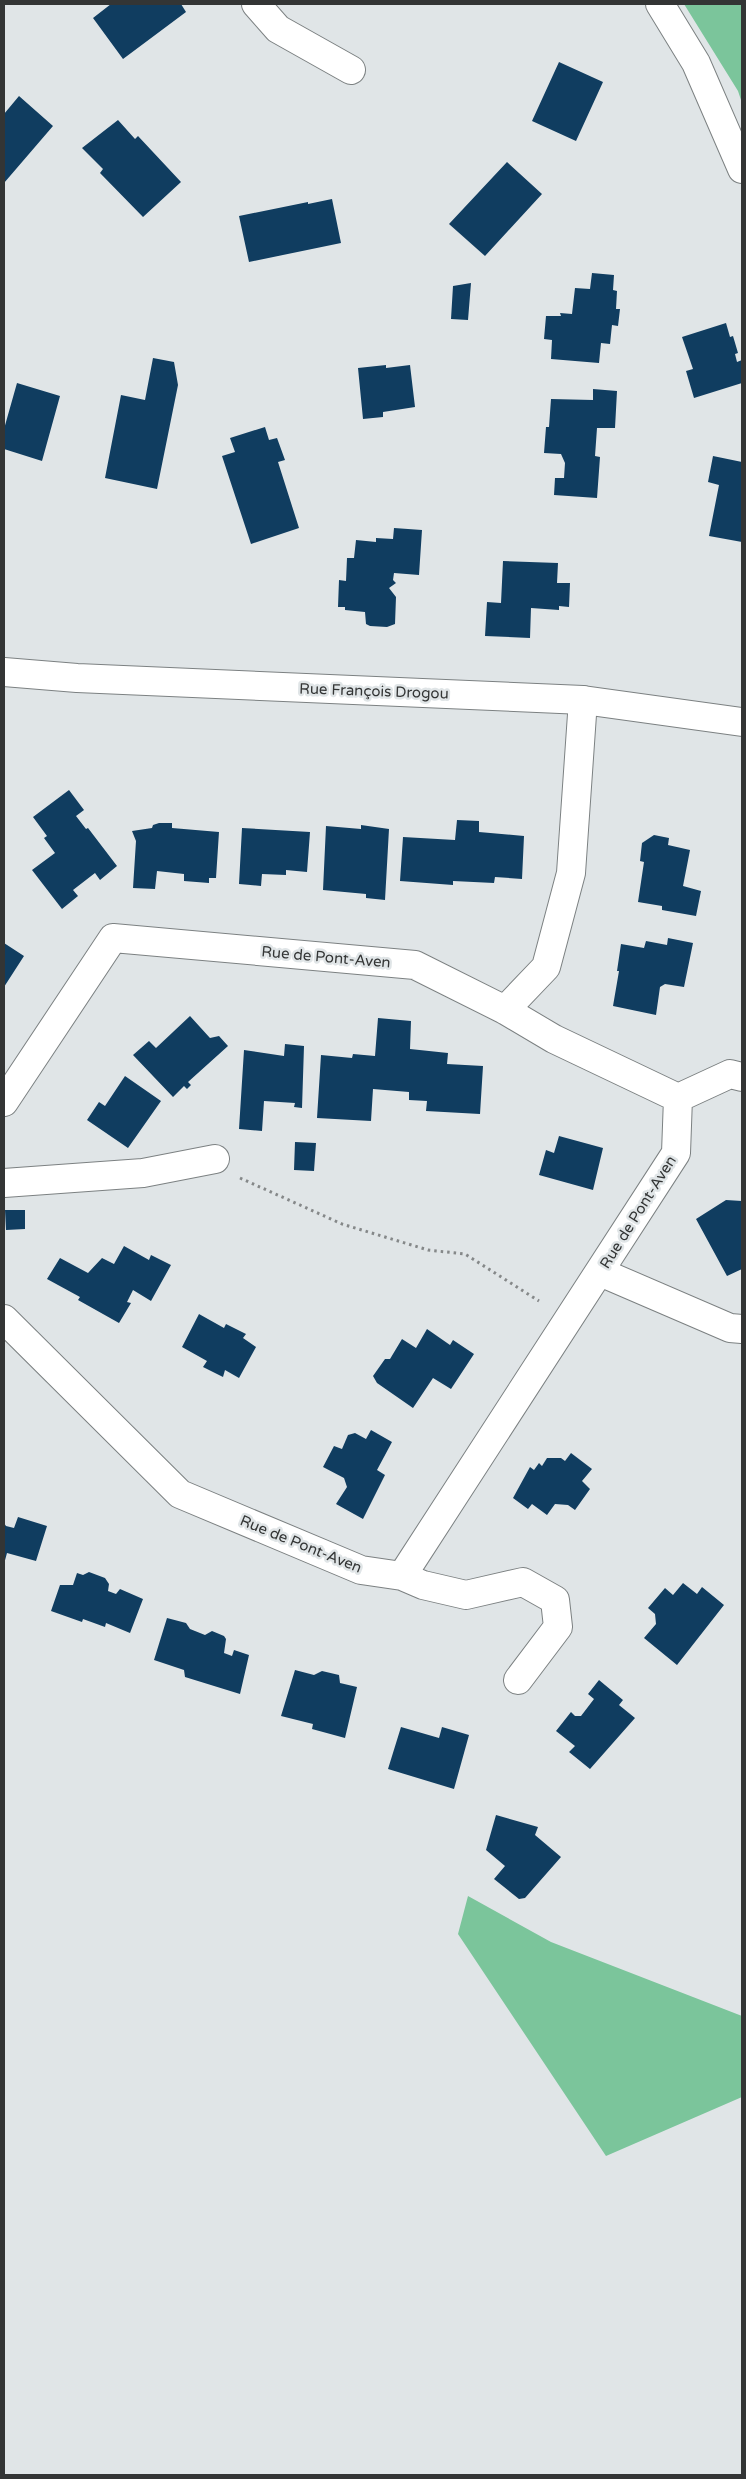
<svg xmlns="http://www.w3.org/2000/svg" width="746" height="2479" viewBox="0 0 746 2479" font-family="'Varela Round',sans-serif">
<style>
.forest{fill:#7bc59b}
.building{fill:#103d60}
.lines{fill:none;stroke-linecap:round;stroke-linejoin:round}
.street-casing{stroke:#7c8182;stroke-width:30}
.secondary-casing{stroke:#7c8182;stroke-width:30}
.path{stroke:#858889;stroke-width:3;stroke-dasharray:2.5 4;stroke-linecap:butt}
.street{stroke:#fff;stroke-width:28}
.secondary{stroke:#fff;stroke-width:28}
.labels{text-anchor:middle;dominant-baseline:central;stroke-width:5;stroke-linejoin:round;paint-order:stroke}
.street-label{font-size:15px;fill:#333535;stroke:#e0e5e7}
</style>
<rect width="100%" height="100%" fill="#e0e5e7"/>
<path class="forest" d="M684 4H742V103L738 91Z
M468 1896 551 1942 742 2016V2097L606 2156 458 1934Z"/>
<path class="building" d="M111 4H181L186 12 123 59 93 18Z
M559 62 603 82 576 141 532 121Z
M19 96 53 126 4 183V114Z
M118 120 135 139 138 136 181 182 143 217 100 173 103 169 82 148Z
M507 162 542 194 485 256 449 224Z
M332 199 341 243 249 262 239 216 308 202V204Z
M592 273 614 275 613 290 617 291 616 309H620L618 326 612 325 610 344 601 343 599 363 551 359 552 340 544 339 546 316H561L560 313 572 314 575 288 590 289Z
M471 283 468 320 451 319 453 286Z
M726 323 730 337 733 336 738 353 735 354 737 362 742 360V383L694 398 686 371 693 369 682 337Z
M153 358 174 362 178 385 157 489 105 478 121 395 145 400Z
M386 365V368L410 365 415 407 383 412V417L363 419 358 368Z
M17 383 60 396 42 461 4 449V429Z
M593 389 617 391 615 428H597L595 456 600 457 597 498 554 495 555 478H564L565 463 561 454 544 453 546 427H549L551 399 593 400Z
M265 427 269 440 277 438 285 460 278 462 299 528 251 544 222 456 235 452 230 438Z
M713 456 742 462V542L709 536 719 485 708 482Z
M394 528 422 530 419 575 394 573 393 580 396 583 389 588 396 597 395 624 387 627 370 626 366 624 365 612 345 610V607H338L339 580 346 581 347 558H354L356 540 376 542V538L393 539Z
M503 561 558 563 557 583H570L569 607 559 606V610L531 608 530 638 485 636 487 602 501 603Z
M69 790 84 810 76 816 86 829 88 828 117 866 100 880 95 873 73 890 78 896 62 909 32 870 55 853 44 838 47 836 33 817Z
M457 820 479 821V832L524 836 522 879 495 877 494 883 453 881V885L400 881 403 837 455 840Z
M159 823H172V828L219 832 216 878H209V883L184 881V874L157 871 155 889 133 888 136 841 132 831 152 828 153 825Z
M361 825 389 829 385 900 366 898V894L323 890 326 826 361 829Z
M242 828 310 832 307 872 286 870V875L262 874 261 886 239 884Z
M654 835 669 838 668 845 690 850 683 886 701 891 696 916 662 910V906L638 902 644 862 640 861 642 843Z
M668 938 693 943 684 987 665 984 660 987 656 1015 613 1006 619 971H617L621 944 644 948 646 941 667 945Z
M4 943 24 956 4 987Z
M190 1016 210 1038 219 1036 228 1046 188 1082 191 1085 187 1089 184 1086 173 1097 133 1055 149 1041 156 1048Z
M378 1018 411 1021 410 1049 448 1053 447 1064 483 1066 480 1114 426 1111 427 1101 409 1100V1092L373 1089 371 1121 317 1118 321 1055 352 1058 353 1054 375 1056Z
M285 1044 304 1046 302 1108 294 1107 295 1103 264 1101 262 1131 239 1129 244 1050 284 1056Z
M125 1076 161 1101 128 1148 87 1120 99 1102 105 1106Z
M559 1136 603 1148 593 1190 539 1175 546 1150 554 1153Z
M295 1142 316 1143 314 1171 294 1170Z
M726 1200 742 1201V1269L727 1276 696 1219Z
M5 1210H25V1229L6 1230Z
M124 1246 149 1260 151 1255 171 1265 151 1301 133 1290 127 1302 131 1303 119 1323 78 1300 80 1297 47 1279 60 1258 88 1273 102 1258 114 1264Z
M199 1314 224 1328 226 1324 246 1334 243 1338 256 1347 239 1378 225 1370 223 1377 203 1367 207 1361 182 1347Z
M427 1329 450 1345 453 1340 474 1354 451 1389 433 1378 413 1408 377 1383 373 1376 385 1359H390L402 1339 416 1348Z
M371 1430 392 1442 377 1470 385 1475 363 1519 336 1504 347 1487 344 1478 323 1467 334 1446 342 1449 348 1435 355 1433 366 1439Z
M571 1453 592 1469 582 1481 590 1489 575 1510 568 1505 555 1504 547 1515 532 1504 528 1509 513 1498 530 1467 534 1470 539 1463 542 1466 547 1458H561L565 1461Z
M18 1517 47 1526 36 1561 7 1553 4 1564V1523L6 1526 14 1528Z
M89 1572 105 1578 109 1584 108 1591 116 1594 120 1589 143 1599 130 1633 106 1623 105 1627 83 1619 82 1622 51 1611 60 1585H73L77 1573 83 1575Z
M683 1583 697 1594 702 1587 724 1605 677 1665 644 1638 656 1624 655 1614 648 1608 665 1588 673 1595Z
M167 1618 186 1623 190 1629 205 1635 212 1631 224 1636 226 1639 224 1653 232 1656 234 1650 249 1655 240 1694 185 1677 184 1670 154 1660Z
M295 1670 314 1675 322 1671 339 1675 340 1683 357 1687 345 1738 312 1729 313 1724 281 1716Z
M599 1680 623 1700 619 1705 635 1718 590 1769 569 1752 575 1746 556 1731 571 1712 575 1716H581L594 1699 588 1694Z
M401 1727 439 1738 442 1727 469 1735 454 1789 388 1769Z
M496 1815 538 1827 535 1835 561 1857 525 1898 519 1899 494 1879 505 1866 486 1850Z"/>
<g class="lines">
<defs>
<path id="street" d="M256 4 278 29 351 70
M660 4 696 63 742 169
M505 1010 546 967 571 873 583 700
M678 1098 730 1074 742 1077
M4 1102 113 938 415 965 505 1010 554 1039 678 1098
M4 1183 143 1173 215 1159
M600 1272 730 1328 742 1329
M4 1319 180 1494 361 1570 402 1576 423 1585 466 1595 523 1582 555 1600 558 1627 518 1680
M402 1576 676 1153 678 1098"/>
<path id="secondary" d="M4 672 77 678 583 700 742 722"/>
</defs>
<use href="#street" class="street-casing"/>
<use href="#secondary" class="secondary-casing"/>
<path class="path" d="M240 1178 342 1224 428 1250 465 1254 539 1301"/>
<use href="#street" class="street"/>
<use href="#secondary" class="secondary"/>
</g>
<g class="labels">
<g class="street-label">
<text transform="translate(374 691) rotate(2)">Rue François Drogou</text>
<text transform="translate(326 957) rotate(5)">Rue de Pont-Aven</text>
<text transform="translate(638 1212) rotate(-58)">Rue de Pont-Aven</text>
<text transform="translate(301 1544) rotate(22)">Rue de Pont-Aven</text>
</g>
</g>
<rect width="746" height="2479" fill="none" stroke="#333535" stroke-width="10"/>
</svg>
